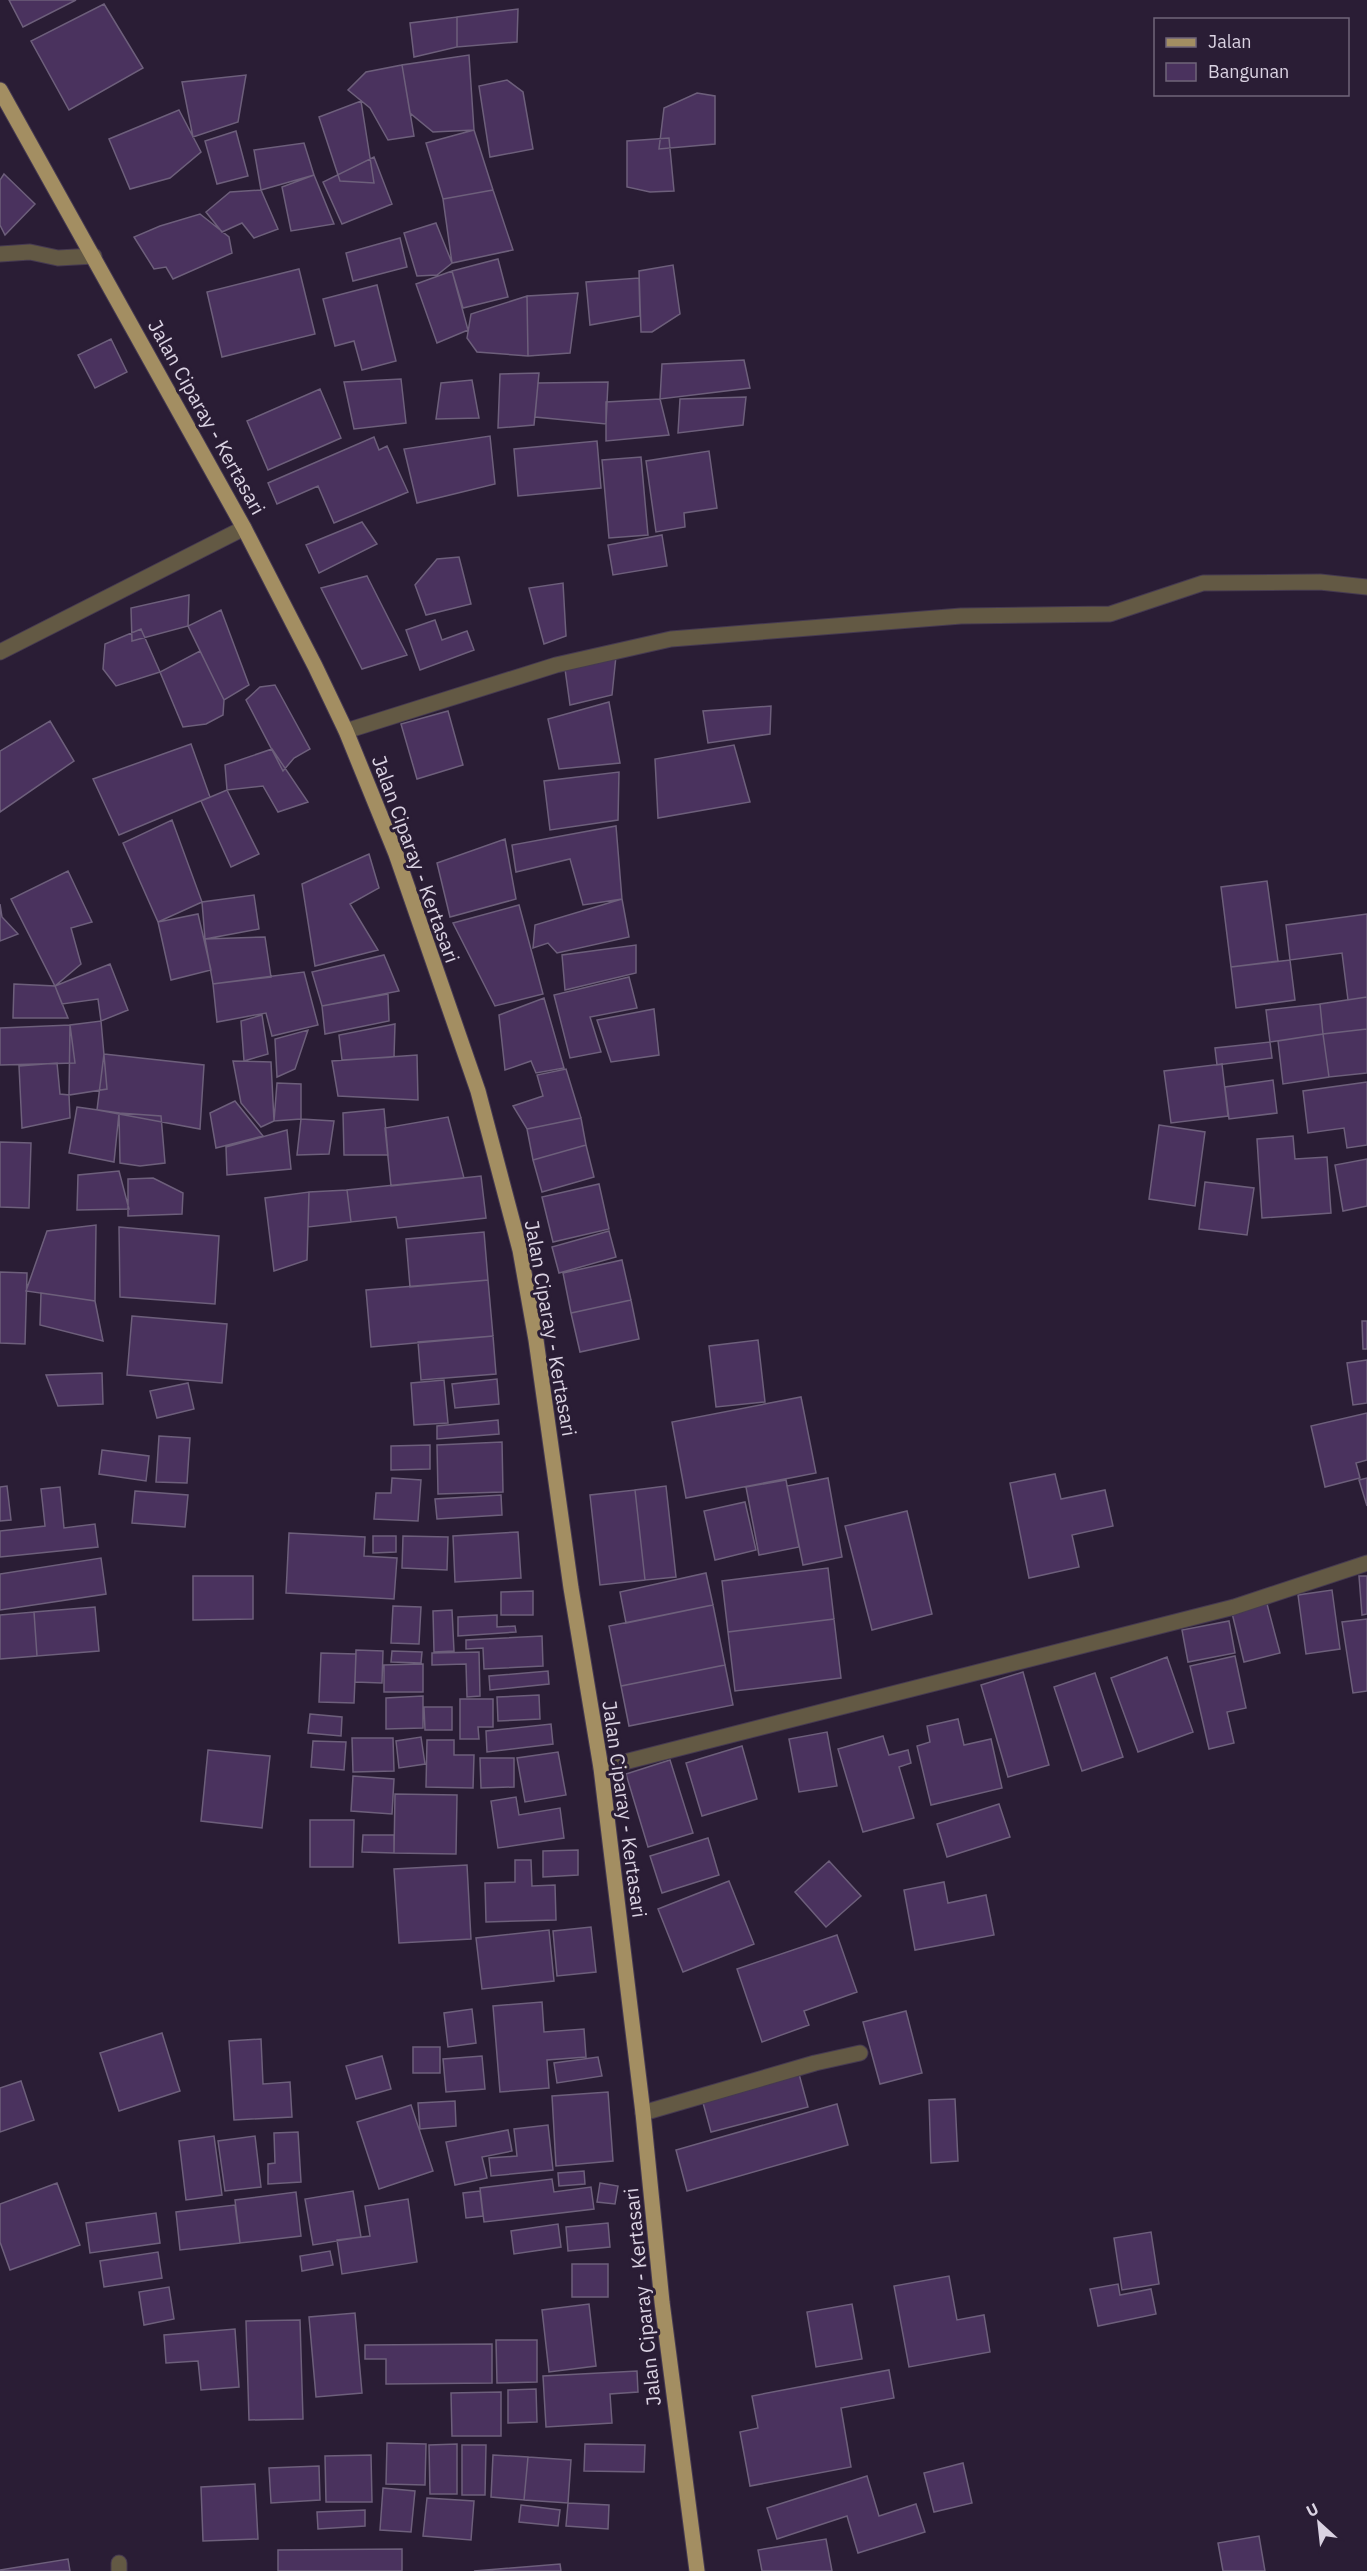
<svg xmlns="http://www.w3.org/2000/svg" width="1367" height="2571" viewBox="0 0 1367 2571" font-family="'IBM Plex Sans',sans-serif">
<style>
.building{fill:#4a325e;stroke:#6d5f7b;stroke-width:1.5}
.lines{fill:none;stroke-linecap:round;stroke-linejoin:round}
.minor-casing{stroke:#463a51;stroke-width:17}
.major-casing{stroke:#463a51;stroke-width:17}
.minor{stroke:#635944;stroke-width:15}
.major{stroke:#a38e62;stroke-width:15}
.labels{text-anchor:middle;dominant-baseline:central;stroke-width:6;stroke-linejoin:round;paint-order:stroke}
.street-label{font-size:20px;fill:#dad2e2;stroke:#2a1d35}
</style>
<rect width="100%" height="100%" fill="#2a1d35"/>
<path class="building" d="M9 0H76L23 27Z
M104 4 143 68 69 110 31 41Z
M518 9 517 42 457 47V17Z
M457 17V47L414 57 410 23Z
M469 55 474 130 433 132 410 113 402 65Z
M402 65 414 136 388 140 370 108 348 90 366 72Z
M246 75 238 122 193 137 182 82Z
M507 80 523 92 533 149 490 157 479 86Z
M697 93 715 96V144L659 149 664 108Z
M361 101 374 183 340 181 319 117Z
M179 110 201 152 170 178 130 189 109 139Z
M474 130 493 190 443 199 426 143Z
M236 131 248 176 217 184 205 141Z
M669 138 674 191 650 192 627 187V141Z
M304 143 314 175 261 190 254 150Z
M374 157 392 204 342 224 323 182Z
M4 174 35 204 5 235 0 225V180Z
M314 175 334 224 291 231 282 187Z
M261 190 278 229 254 238 242 223 222 232 206 212 230 192Z
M493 190 513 250 452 263 443 199Z
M200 214 229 237 232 253 173 279 166 267 154 269 134 237 160 226Z
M436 223 452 263 437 275 417 276 404 233Z
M400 238 407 267 353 281 346 253Z
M498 259 508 297 463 308 452 271Z
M673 265 680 314 652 332H641L639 271Z
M299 269 315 334 222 357 207 292Z
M452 271 468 330 437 343 416 284Z
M639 278 640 316 590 325 586 282Z
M377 285 396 361 362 370 354 341 335 346 323 299Z
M578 293 570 353 528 356 527 296Z
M527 296 528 356 477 352 467 338 471 314Z
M111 339 127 372 95 388 78 355Z
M744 360 750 388 660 399 662 364Z
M539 373 534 425 498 428 500 374Z
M401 379 406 423 354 429 344 382Z
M472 380 479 418 436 419 441 383Z
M608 382 606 424 535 417 538 383Z
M320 389 341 438 268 470 247 421Z
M746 397 743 425 678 433 680 399Z
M660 399 669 435 606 441V402Z
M490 436 495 484 417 503 404 449Z
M374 437 379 450 387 446 408 492 334 523 318 486 277 504 268 483Z
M597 441 601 488 518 496 514 449Z
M709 451 717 508 684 513 685 527 656 532 646 461Z
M641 457 648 535 609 538 602 460Z
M362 522 377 544 319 573 306 545Z
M662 535 667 566 613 575 608 545Z
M459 557 471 604 426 615 415 585 437 559Z
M367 576 407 655 362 669 321 588Z
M563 583 566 636 544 644 529 588Z
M189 595 188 626 132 641 131 608Z
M221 610 249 685 224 700 188 626Z
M435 620 442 640 467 631 474 650 420 670 406 630Z
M141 629 160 672 116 686 103 669 105 644Z
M200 651 224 700 223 715 206 724 183 727 160 672Z
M616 656 612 695 570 705 565 669Z
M275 685 310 749 294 758 283 771 246 700 260 687Z
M609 702 620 763 559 769 548 719Z
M771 706 770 734 708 743 703 711Z
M448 711 463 765 417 779 401 724Z
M50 721 74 761 0 812V751Z
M191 744 210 797 119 835 93 779Z
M734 745 750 802 658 818 655 759Z
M272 749 308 802 278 812 263 786 227 790 225 765Z
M619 772 618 820 550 830 544 781Z
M227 790 259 854 231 867 201 801Z
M172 820 202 902 158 922 123 843Z
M616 826 622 899 583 905 570 859 516 872 512 845Z
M505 839 516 899 450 917 437 863Z
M369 854 379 888 350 904 378 950 315 966 302 884Z
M68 871 92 922 71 928 81 964 55 986 11 899Z
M1267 881 1278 961 1231 967 1221 887Z
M254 895 259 929 205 939 202 902Z
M622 899 629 937 557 953 548 943 533 948 535 925Z
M0 904 2 917 18 934 0 941Z
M519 905 543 994 495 1006 453 923Z
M198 914 211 970 171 980 158 922Z
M1367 914V997L1348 1000 1342 953 1290 960 1286 925Z
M265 937 271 977 213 984 205 939Z
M636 945V973L565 990 562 955Z
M384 955 399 991 322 1006 312 972Z
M1290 960 1295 1000 1236 1008 1231 967Z
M110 964 128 1010 101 1021 98 999 62 1004 55 986Z
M304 972 318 1025 272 1036 266 1013 217 1022 213 984Z
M629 977 637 1008 590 1017 601 1052 570 1058 554 995Z
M14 984 55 986 68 1018H13Z
M388 994 389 1021 325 1034 322 1006Z
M1367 997V1029L1323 1034 1320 1004Z
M544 998 564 1068 536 1073 531 1061 505 1070 499 1015Z
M1320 1004 1323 1034 1270 1042 1266 1010Z
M654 1009 659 1055 611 1062 597 1020Z
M262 1015 268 1054 244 1061 241 1021Z
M101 1021 107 1089 69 1095 70 1025Z
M395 1024 394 1057 342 1060 339 1035Z
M70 1025 75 1063 0 1065V1028Z
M1367 1029V1073L1329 1077 1323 1034Z
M308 1030 295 1069 277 1077 275 1039Z
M1323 1034 1329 1077 1283 1084 1278 1041Z
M1270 1042 1272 1058 1217 1065 1215 1048Z
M104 1054 204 1065 200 1129 97 1110Z
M417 1055 418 1100 338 1096 332 1061Z
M233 1061 271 1062 274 1121 261 1127 241 1103Z
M57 1063 60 1094 69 1095 70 1118 22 1128 19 1066Z
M1222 1064 1228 1116 1171 1123 1164 1071Z
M566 1069 581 1118 527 1129 513 1106 543 1096 537 1075Z
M1273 1080 1277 1113 1229 1119 1225 1087Z
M1367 1082V1145L1347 1148 1344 1128 1308 1133 1303 1091Z
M277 1083 301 1084V1119L274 1121Z
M235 1101 263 1136 216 1148 210 1113Z
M77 1107 119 1113 114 1162 69 1153Z
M384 1109 388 1155H344L343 1113Z
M119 1113 161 1116 165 1163 140 1166 120 1163Z
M448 1117 464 1178 391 1186 385 1128Z
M581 1118 586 1145 533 1160 527 1129Z
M301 1119 334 1121 329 1154 297 1155Z
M1159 1125 1205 1132 1195 1206 1149 1199Z
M287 1130 291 1169 227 1175 226 1147Z
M1293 1136 1295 1159 1327 1157 1331 1213 1262 1218 1257 1139Z
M0 1142 31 1143 29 1208 0 1207Z
M586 1145 594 1177 542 1192 533 1160Z
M1367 1159V1206L1343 1211 1335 1165Z
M119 1171 129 1209 77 1210 78 1175Z
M481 1176 486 1218 398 1228 396 1217 351 1222 347 1190Z
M153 1178 183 1193 182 1214 128 1216V1179Z
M1205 1182 1254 1188 1247 1235 1199 1229Z
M599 1184 609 1229 553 1242 542 1197Z
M347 1190 351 1222 308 1227 309 1192Z
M309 1192 307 1260 274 1271 265 1198Z
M96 1225 95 1301 26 1291 47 1231Z
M119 1227 219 1236 215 1304 120 1297Z
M609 1231 616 1257 559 1273 552 1247Z
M484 1232 488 1280 410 1287 406 1239Z
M622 1260 631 1300 571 1313 563 1273Z
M0 1272 27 1273 25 1344 0 1343Z
M488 1280 493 1336 371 1347 366 1290Z
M41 1293 95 1301 103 1341 40 1325Z
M631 1300 639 1339 580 1352 571 1313Z
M132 1316 227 1324 222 1383 127 1375Z
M1362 1321H1367V1349H1363Z
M493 1336 496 1374 421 1380 418 1342Z
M758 1340 765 1402 716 1407 709 1346Z
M1367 1360V1403L1353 1405 1347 1363Z
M102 1373 103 1404 58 1406 46 1375Z
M497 1379 499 1404 455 1408 452 1384Z
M444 1380 448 1423 414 1425 411 1383Z
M188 1383 194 1409 157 1418 150 1391Z
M801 1397 816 1473 686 1498 672 1422Z
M1367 1413V1460L1356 1463 1360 1478 1325 1487 1311 1426Z
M498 1420 499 1434 437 1439V1426Z
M159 1436 190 1438 187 1483 156 1482Z
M502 1442 503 1492 438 1494 437 1445Z
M430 1445V1469L391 1470V1446Z
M102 1450 149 1456 146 1481 99 1474Z
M1055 1474 1061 1499 1105 1490 1113 1526 1072 1535 1079 1567 1029 1578 1010 1483Z
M392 1478 421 1480 418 1521 374 1519 376 1493H391Z
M828 1478 842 1557 803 1565 787 1486Z
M1367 1478V1506L1359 1480Z
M786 1480 799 1547 759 1555 746 1487Z
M7 1486 11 1520 0 1521V1487Z
M666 1486 676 1577 645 1580 635 1490Z
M60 1487 64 1528 95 1524 98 1547 0 1557V1531L45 1526 41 1489Z
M635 1490 645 1580 600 1585 590 1495Z
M135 1491 188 1495 185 1527 132 1523Z
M501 1495 502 1515 437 1519 435 1499Z
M745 1502 756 1550 715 1560 704 1511Z
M907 1511 932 1614 872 1630 845 1526Z
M518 1532 521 1578 455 1582 453 1536Z
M289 1533 365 1537 364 1556 397 1558 394 1599 286 1593Z
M373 1536H396V1552L373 1553Z
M403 1536 448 1537 447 1570 402 1568Z
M101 1558 106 1594 0 1610V1574Z
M828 1568 834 1619 728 1632 722 1581Z
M706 1573 713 1605 626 1623 620 1592Z
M193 1576H253V1619L193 1620Z
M1359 1576H1367V1614L1362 1615Z
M1332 1590 1340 1649 1306 1654 1298 1595Z
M533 1591V1615H501V1592Z
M1267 1604 1280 1653 1244 1662 1232 1613Z
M713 1605 725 1665 621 1686 609 1626Z
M393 1606 421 1607 419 1644 391 1643Z
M95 1607 99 1651 37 1656 34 1612Z
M452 1610 454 1651 434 1652 433 1611Z
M34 1612 37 1656 0 1659V1615Z
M497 1615V1627L515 1626 516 1632 458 1636V1617Z
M834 1619 841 1678 735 1691 728 1632Z
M1367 1619V1691L1353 1693 1342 1622Z
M1229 1621 1235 1653 1188 1662 1182 1630Z
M542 1636 543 1666 484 1669 483 1648 466 1649V1640Z
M356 1650 383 1651 382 1683 355 1682Z
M392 1651 422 1652 421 1663 391 1662Z
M479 1652 480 1696 467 1697 466 1664 432 1665V1653Z
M321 1653 356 1654 354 1703 319 1702Z
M1235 1656 1246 1708 1227 1712 1234 1743 1209 1749 1190 1666Z
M1167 1657 1193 1732 1138 1752 1111 1678Z
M423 1664V1692H384V1665Z
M725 1665 733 1705 629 1726 621 1686Z
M548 1671 549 1684 490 1690 489 1676Z
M1023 1672 1049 1765 1008 1777 981 1685Z
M1095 1673 1123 1757 1082 1771 1054 1687Z
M539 1695 540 1719 498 1721 497 1697Z
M423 1696V1728L386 1729V1698Z
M460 1699H493V1727H478L479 1739H460Z
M424 1707H452V1730H425Z
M310 1714 342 1717 341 1736 308 1733Z
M958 1719 964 1745 991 1739 1002 1788 931 1805 917 1746 930 1742 927 1726Z
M551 1724 553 1744 487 1752 486 1731Z
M827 1732 837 1786 799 1792 789 1739Z
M883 1736 889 1755 908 1750 911 1763 899 1767 914 1818 863 1832 838 1749Z
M421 1737 425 1764 399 1768 396 1741Z
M352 1738H393L394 1771 353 1772Z
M427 1740H454V1755H474L473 1788 426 1787Z
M313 1741 346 1742 344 1770 311 1767Z
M742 1746 757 1799 702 1816 686 1763Z
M208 1750 270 1756 262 1828 201 1821Z
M558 1752 566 1795 525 1802 517 1758Z
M480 1758H514V1787L481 1788Z
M670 1760 693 1833 648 1847 626 1774Z
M353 1776 394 1779 392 1814 351 1811Z
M395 1794 457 1795 456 1854 394 1853Z
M516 1797 519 1815 560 1808 564 1838 498 1848 491 1801Z
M999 1804 1010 1837 947 1857 937 1824Z
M310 1820H354L353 1867H310Z
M363 1835H394V1853L362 1852Z
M708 1838 719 1875 662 1893 650 1856Z
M578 1850V1875L543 1877V1851Z
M515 1860H531L532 1886 555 1885 556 1920 486 1922 485 1883 515 1882Z
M829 1861 861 1896 826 1927 795 1892Z
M467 1865 471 1939 399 1943 394 1869Z
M729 1881 754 1944 683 1972 658 1909Z
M944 1882 948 1903 986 1895 994 1935 915 1950 904 1890Z
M591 1927 596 1972 557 1976 553 1931Z
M549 1930 554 1981 482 1989 476 1938Z
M837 1935 857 1992 804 2011 809 2025 762 2042 737 1969Z
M542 2002 544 2032 584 2029 586 2057 547 2060 549 2088 500 2092 493 2006Z
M472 2009 476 2043 448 2047 444 2013Z
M906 2011 922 2073 880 2084 863 2022Z
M162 2033 180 2091 119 2111 100 2053Z
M261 2039 263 2084 290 2082 292 2117 234 2120 229 2041Z
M413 2047H440V2073H413Z
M382 2056 391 2089 356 2099 346 2066Z
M482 2056 485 2089 446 2092 443 2059Z
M598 2057 602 2076 557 2083 554 2063Z
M799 2074 808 2107 711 2132 702 2099Z
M21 2081 34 2120 0 2132V2088Z
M608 2092 613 2161 556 2166 552 2096Z
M955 2099 958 2161 931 2163 929 2100Z
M455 2101 456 2126 420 2129 418 2103Z
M837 2104 848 2145 687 2191 676 2150Z
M411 2105 433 2171 379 2189 357 2122Z
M548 2125 553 2170 491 2176 489 2158 517 2156 514 2129Z
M508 2130 512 2151 482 2157 487 2178 455 2185 446 2142Z
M298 2132 301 2182 268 2184V2164L275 2163 274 2133Z
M214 2136 222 2195 186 2200 179 2141Z
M255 2136 261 2187 225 2191 218 2141Z
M584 2171 585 2184 559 2186 558 2173Z
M552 2179 554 2192 591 2187 594 2209 484 2222 480 2188Z
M57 2183 80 2245 10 2270 0 2242V2204Z
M600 2183 618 2186 615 2204 597 2202Z
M353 2191 361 2237 313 2245 305 2199Z
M480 2191 483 2216 466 2218 463 2193Z
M296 2192 301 2236 240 2243 235 2200Z
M408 2199 417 2262 342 2274 337 2240 370 2236 365 2206Z
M235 2205 240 2243 180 2250 176 2212Z
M156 2213 160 2243 90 2253 86 2223Z
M608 2223 610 2247 568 2251 566 2227Z
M558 2224 561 2247 514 2254 511 2231Z
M1151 2232 1159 2284 1122 2290 1114 2238Z
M330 2251 333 2265 302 2271 300 2256Z
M158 2252 162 2278 104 2287 100 2261Z
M572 2264H608V2297H572Z
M949 2276 957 2320 984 2315 990 2352 909 2367 894 2286Z
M1118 2284 1120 2295 1151 2289 1156 2314 1098 2326 1090 2289Z
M169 2287 174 2319 144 2325 139 2292Z
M589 2304 596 2366 549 2372 542 2310Z
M852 2304 862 2359 816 2367 807 2312Z
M355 2313 362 2393 316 2397 309 2317Z
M300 2320 303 2419 249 2420 246 2321Z
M235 2329 239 2387 201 2390 198 2361 166 2363 164 2335Z
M496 2340H537V2382L497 2383Z
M492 2344V2383L386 2384V2359H365V2345Z
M889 2370 894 2398 841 2408 851 2467 750 2486 740 2432 758 2428 752 2396Z
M637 2371 638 2392 610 2394 612 2423 546 2427 543 2376Z
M536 2389 537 2422 508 2423V2390Z
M501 2392V2436H452L451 2393Z
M387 2443 426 2444 425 2485 386 2484Z
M457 2444V2494H430L429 2445Z
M585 2444 645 2445 644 2472 584 2471Z
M462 2445H486L485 2495H462Z
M371 2455 372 2502H326L325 2456Z
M493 2455 528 2457 524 2500 491 2497Z
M528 2457 571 2460 568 2503 524 2500Z
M963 2463 972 2503 934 2512 924 2473Z
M319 2466 320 2500 271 2503 269 2468Z
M867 2476 879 2516 916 2504 925 2532 858 2553 847 2516 777 2539 767 2508Z
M255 2484 258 2539 203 2541 201 2487Z
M383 2488 415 2491 411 2532 380 2530Z
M427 2498 474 2501 471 2540 423 2536Z
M568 2503 609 2505 608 2529 566 2526Z
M521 2505 560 2510 558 2526 519 2522Z
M365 2510V2526L318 2529 317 2512Z
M1259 2536 1265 2571H1223L1218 2543Z
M826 2539 832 2571H762L758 2550Z
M402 2549V2571H278V2550Z
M68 2559 70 2571H0V2570Z
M560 2564 561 2571H474Z"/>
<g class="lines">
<defs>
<path id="minor" d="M0 254 30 252 58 258 94 256
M0 652 244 528
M346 731 556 665 671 639 961 616 1110 614 1203 583 1320 582 1367 587
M601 1768 1234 1607 1367 1563
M643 2113 815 2063 860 2053
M119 2563V2571"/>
<path id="major" d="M0 90 244 528 315 666 346 731 396 854 478 1091 520 1250 536 1340 571 1588 601 1768 643 2113 662 2302 697 2571"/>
</defs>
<use href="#minor" class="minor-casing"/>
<use href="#major" class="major-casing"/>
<use href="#minor" class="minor"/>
<use href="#major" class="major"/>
</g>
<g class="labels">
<g class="street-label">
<text transform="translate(207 417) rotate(61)">Jalan Ciparay - Kertasari</text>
<text transform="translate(416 859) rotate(70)">Jalan Ciparay - Kertasari</text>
<text transform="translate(551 1328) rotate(80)">Jalan Ciparay - Kertasari</text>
<text transform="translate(625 1809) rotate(82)">Jalan Ciparay - Kertasari</text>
<text transform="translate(642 2297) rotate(-96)">Jalan Ciparay - Kertasari</text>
</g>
</g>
<rect x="1154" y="18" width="195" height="78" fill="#2a1d35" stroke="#70657a" stroke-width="1.5"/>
<rect x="1166" y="38" width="30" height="9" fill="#a38e62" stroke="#70657a" stroke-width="1.5"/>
<text x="1208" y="48" font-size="18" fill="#dad2e2">Jalan</text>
<rect x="1166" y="63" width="30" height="18" fill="#4a325e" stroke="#70657a" stroke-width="1.5"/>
<text x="1208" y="78" font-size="18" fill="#dad2e2">Bangunan</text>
<g transform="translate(1319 2523) rotate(333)" stroke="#2a1d35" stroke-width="4.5" paint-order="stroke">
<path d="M0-4.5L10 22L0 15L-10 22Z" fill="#dad2e2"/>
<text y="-9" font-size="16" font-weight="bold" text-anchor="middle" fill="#dad2e2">U</text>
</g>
</svg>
